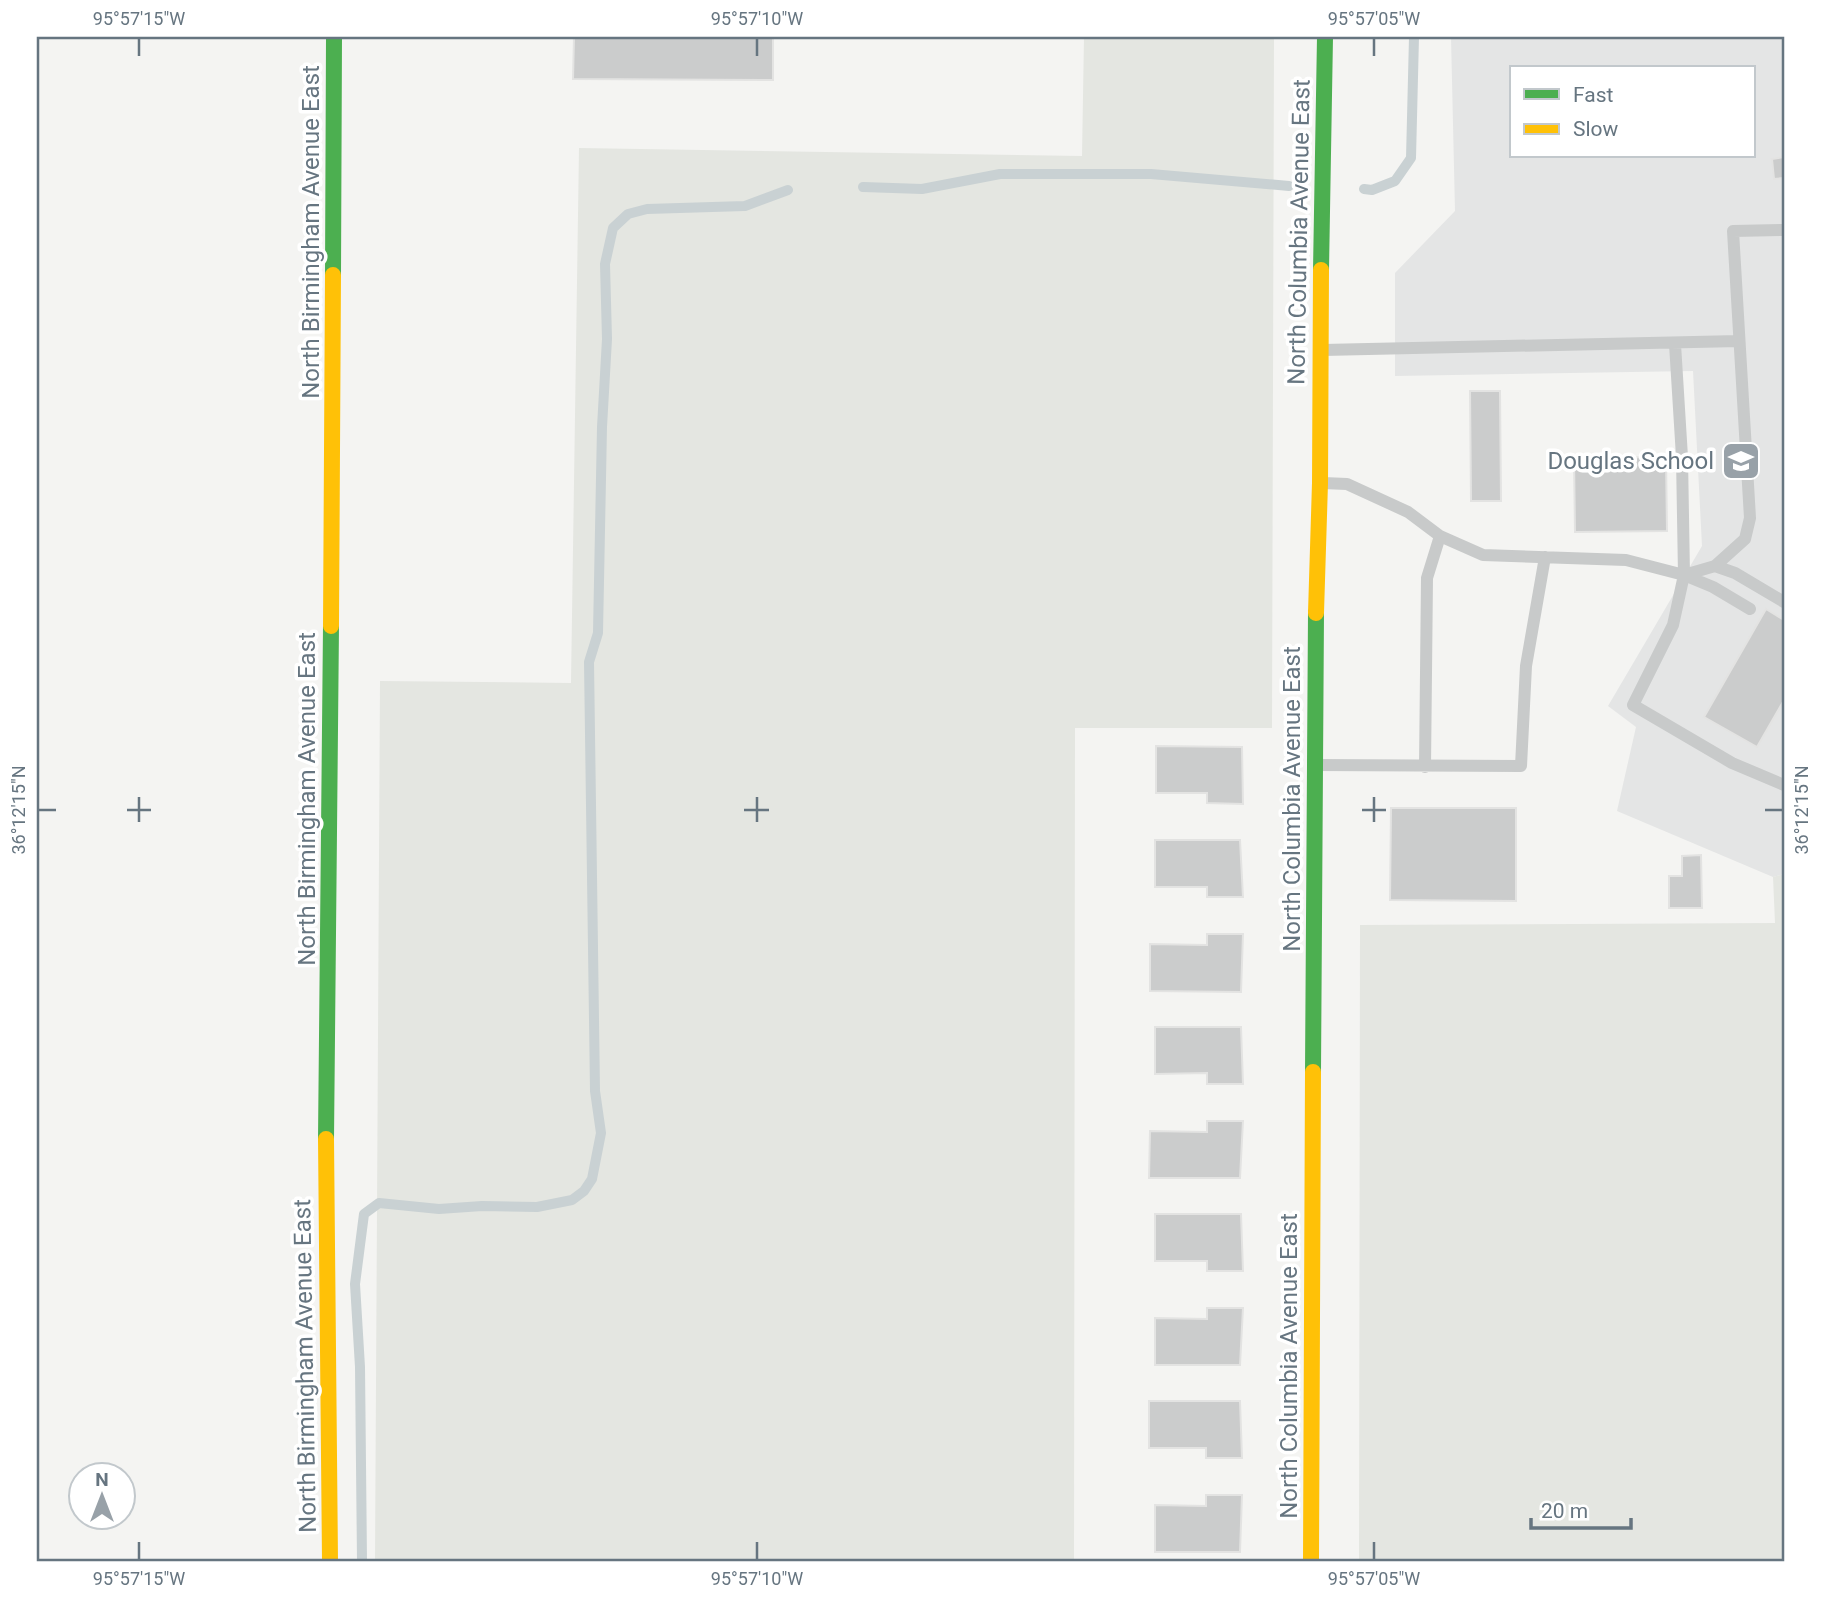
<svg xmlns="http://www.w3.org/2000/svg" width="1821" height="1598" viewBox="0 0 1821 1598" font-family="Roboto,sans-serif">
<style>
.built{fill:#e4e5e5;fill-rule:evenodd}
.green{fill:#e4e6e1}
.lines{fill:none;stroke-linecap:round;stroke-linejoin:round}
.stream{stroke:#c9d1d3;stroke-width:10}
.building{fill:#cbcccc;stroke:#e3e3e2;stroke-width:2}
.lane{stroke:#c8caca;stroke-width:12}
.fast{stroke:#4caf50;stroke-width:16}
.slow{stroke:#ffc107;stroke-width:16}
.ticks{fill:none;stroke:#667580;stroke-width:2.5}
.labels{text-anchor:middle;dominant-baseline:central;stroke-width:7;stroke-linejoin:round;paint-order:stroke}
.street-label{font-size:24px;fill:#667580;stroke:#fff}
.poi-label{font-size:24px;fill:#667580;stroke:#fff;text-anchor:end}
.neatline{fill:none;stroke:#667580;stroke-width:2.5}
.ticks-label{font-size:18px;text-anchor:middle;fill:#667580}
</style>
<rect width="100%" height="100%" fill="#f4f4f2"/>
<path class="built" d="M1451 37H1784V874L1773 877 1617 811 1636 727 1608 706 1702 546 1693 371 1395 376V273L1455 211ZM1511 68H1753V156H1511Z"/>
<path class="green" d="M1084 37H1274L1272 728H1075L1074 1561H375L380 681 571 683 579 148 1082 156Z
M1784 874V1561H1359L1360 925 1775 923 1773 877Z"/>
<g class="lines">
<path class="stream" d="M863 187 922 189 1000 174H1151L1289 186
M1364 189 1372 190 1395 181 1411 158 1414 37
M362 1561 360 1367 355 1284 364 1214 379 1203 439 1209 482 1206 537 1207 572 1200 584 1191 592 1179 601 1133 595 1091 589 662 598 633 602 427 607 339 605 264 613 228 628 214 647 209 745 206 788 190"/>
</g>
<path class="building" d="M574 37H773V80L573 79Z
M1784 157V178L1774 179 1772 159Z
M1470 391H1500L1501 501H1471Z
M1666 457 1667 531 1575 532 1574 458Z
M1766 609 1784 620V700L1757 747 1704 717Z
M1156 746 1242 747 1243 804 1207 803V793H1156Z
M1391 808H1516V901L1390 900Z
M1155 840H1240L1243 897H1207V887H1155Z
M1701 855 1702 908H1669V876H1682V856Z
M1207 934H1243L1241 992 1150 991V944L1207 945Z
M1155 1027H1241L1243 1084H1207V1073L1155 1074Z
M1207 1121H1243L1240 1178H1149L1150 1131 1207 1132Z
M1155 1214H1241L1243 1271H1207V1261H1155Z
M1207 1308H1243L1240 1365H1155V1318L1207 1319Z
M1149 1401H1240L1242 1458H1206V1448H1149Z
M1206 1495H1242L1240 1552H1155V1505L1206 1506Z"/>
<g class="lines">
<path class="lane" d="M1675 344 1682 457 1684 575 1673 625 1633 705 1732 763 1784 785
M1323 350 1739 341
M1323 483 1347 484 1408 512 1440 536 1483 555 1626 560 1684 575 1713 587 1750 609
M1715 566 1735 573 1784 602
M1684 575 1715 566 1745 539 1750 518 1733 231 1784 230
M1316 765 1521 766 1526 666 1545 557
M1425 767 1427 578 1440 536"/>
<path class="fast" d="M1321 270 1325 37
M333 275 334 37
M1313 1072 1316 613
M326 1139 331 626"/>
<path class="slow" d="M1316 613 1320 483 1321 270
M331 626 333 275
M326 1139 330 1561
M1311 1561 1313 1072"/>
</g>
<path class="ticks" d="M139 38V56M757 38V56M1374 38V56M139 797V822M757 797V822M1374 797V822M38 810H56M127 810H151M744 810H769M1362 810H1386M1765 810H1783M139 1542V1560M757 1542V1560M1374 1542V1560"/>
<defs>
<symbol id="school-square" viewBox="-11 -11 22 22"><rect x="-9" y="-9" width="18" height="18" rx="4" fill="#98a1a8" stroke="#fff"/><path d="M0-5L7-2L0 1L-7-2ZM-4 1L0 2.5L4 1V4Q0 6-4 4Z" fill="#fff"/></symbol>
</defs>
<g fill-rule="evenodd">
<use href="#school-square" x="1719" y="439" width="44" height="44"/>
</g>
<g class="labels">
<g class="street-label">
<text transform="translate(311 232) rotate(-90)">North Birmingham Avenue East</text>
<text transform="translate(1299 232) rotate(-89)">North Columbia Avenue East</text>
<text transform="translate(307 799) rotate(-90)">North Birmingham Avenue East</text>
<text transform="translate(1292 799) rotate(-90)">North Columbia Avenue East</text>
<text transform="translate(305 1366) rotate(-91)">North Birmingham Avenue East</text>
<text transform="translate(1289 1366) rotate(-90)">North Columbia Avenue East</text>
</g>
<g class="poi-label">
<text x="1714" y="461">Douglas School</text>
</g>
</g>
<rect width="1821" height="1598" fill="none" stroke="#ffffff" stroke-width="77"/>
<rect x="1510" y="66" width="245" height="91" fill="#ffffff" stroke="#c2c8cc" stroke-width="2"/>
<rect x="1524" y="89" width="35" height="10" fill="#4caf50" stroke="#c2c8cc" stroke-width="2"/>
<text x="1573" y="102" font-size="21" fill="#667580">Fast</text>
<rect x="1524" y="124" width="35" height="10" fill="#ffc107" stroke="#c2c8cc" stroke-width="2"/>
<text x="1573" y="136" font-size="21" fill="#667580">Slow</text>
<g transform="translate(102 1496)"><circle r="33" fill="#ffffff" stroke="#c2c8cc" stroke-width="2"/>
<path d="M0-5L12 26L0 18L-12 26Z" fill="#98a1a8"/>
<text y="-10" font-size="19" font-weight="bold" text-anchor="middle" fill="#667580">N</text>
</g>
<path d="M1531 1518v10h100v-10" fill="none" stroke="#667580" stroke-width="3.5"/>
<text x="1541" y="1518" font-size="21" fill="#667580" stroke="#ffffff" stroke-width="5" paint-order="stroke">20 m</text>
<rect x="38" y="38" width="1745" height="1522" class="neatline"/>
<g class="ticks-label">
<text x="139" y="25">95°57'15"W</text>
<text x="757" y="25">95°57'10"W</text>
<text x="1374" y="25">95°57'05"W</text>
<text transform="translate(19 810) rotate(-90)" y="6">36°12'15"N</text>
<text transform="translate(1802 810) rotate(-90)" y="6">36°12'15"N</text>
<text x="139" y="1585">95°57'15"W</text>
<text x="757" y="1585">95°57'10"W</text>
<text x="1374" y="1585">95°57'05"W</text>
</g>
</svg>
